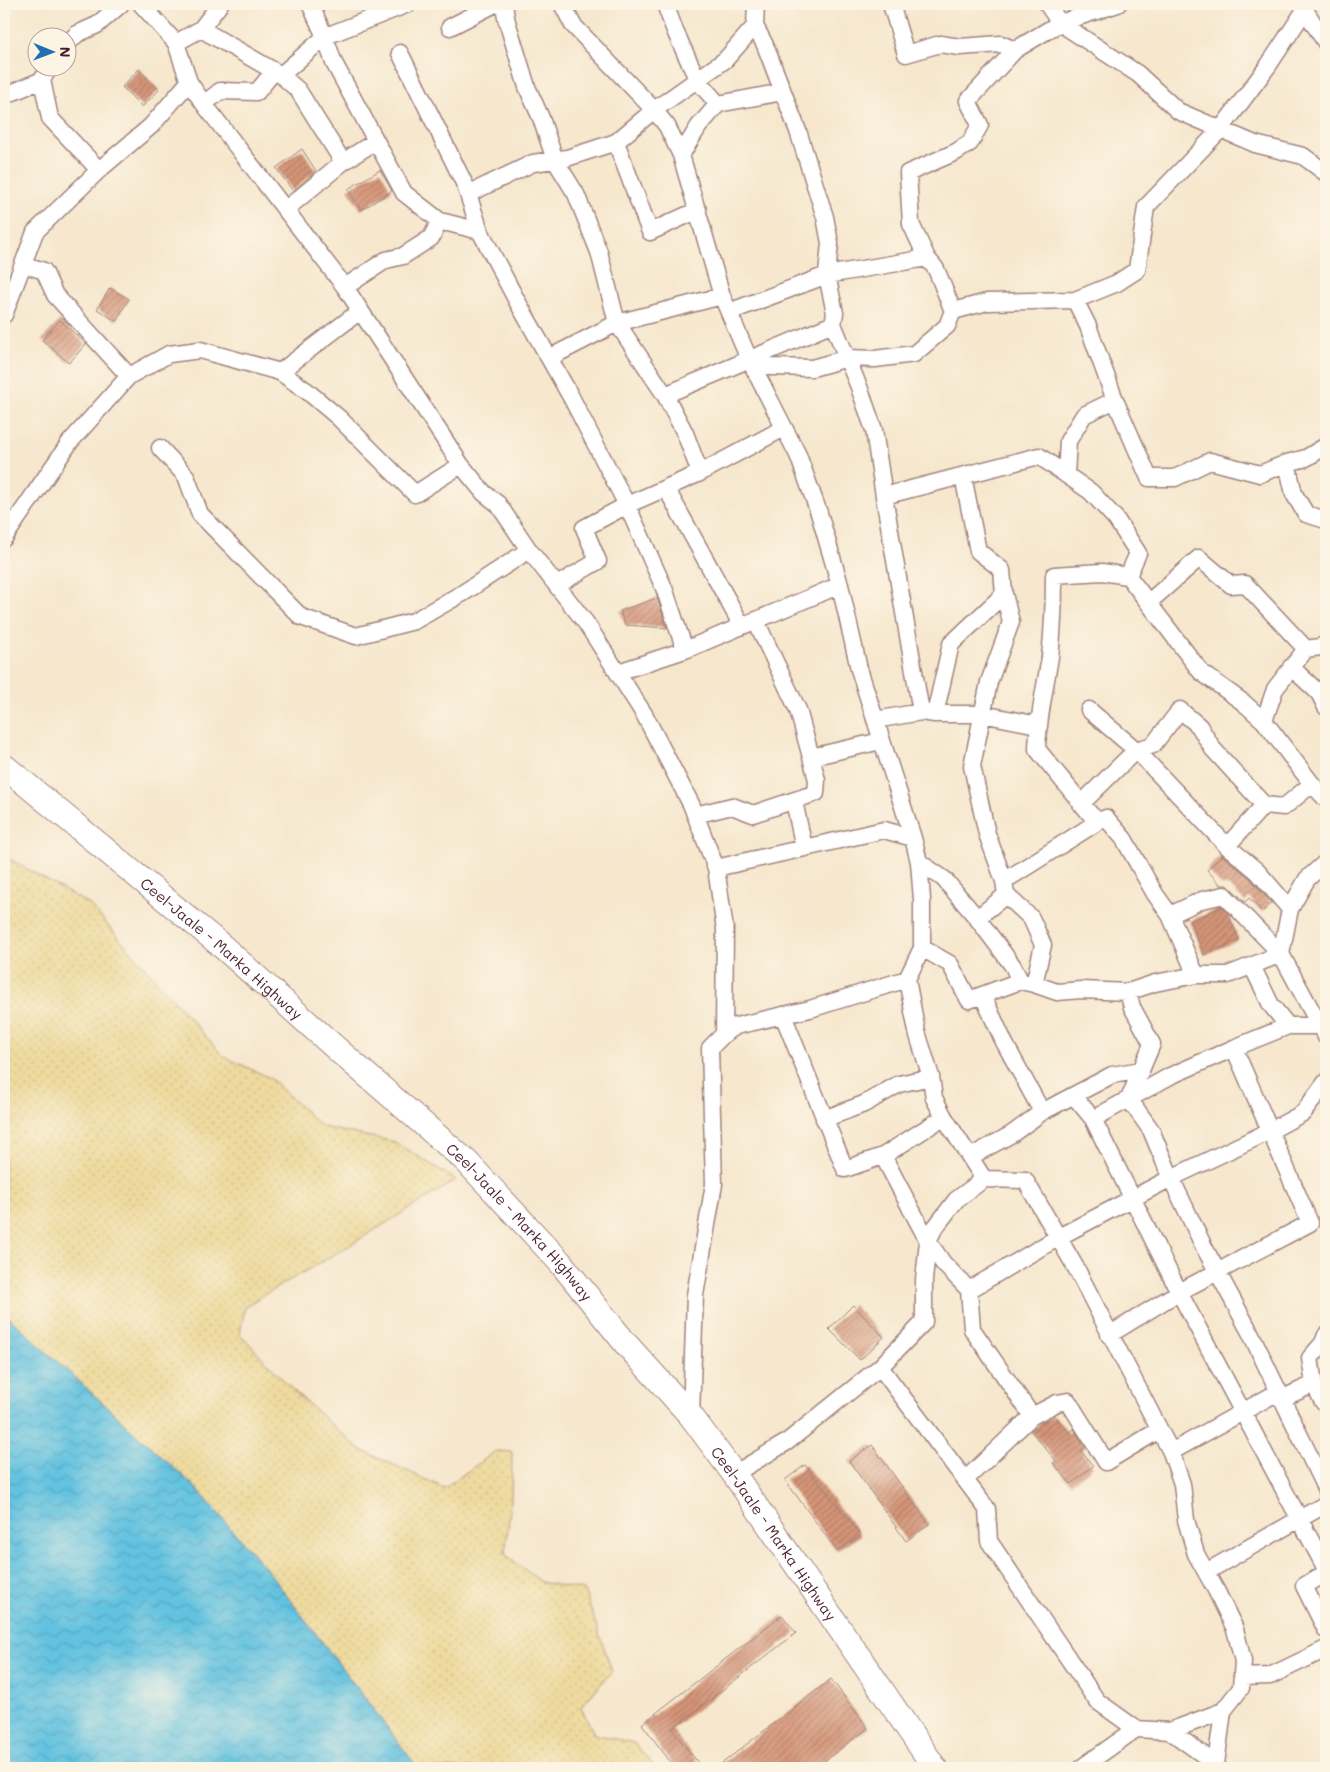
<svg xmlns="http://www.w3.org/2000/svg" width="1330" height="1772" viewBox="0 0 1330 1772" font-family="Mali,sans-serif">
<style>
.sand{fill:url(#sand-dots);stroke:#9c7c64}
.water{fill:url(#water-waves);stroke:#567086}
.building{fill:url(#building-hatch)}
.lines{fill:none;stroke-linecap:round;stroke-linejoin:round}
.street-casing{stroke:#a0837c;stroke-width:19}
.secondary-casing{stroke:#a0837c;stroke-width:26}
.street{stroke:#fff;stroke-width:16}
.secondary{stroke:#fff;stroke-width:24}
.labels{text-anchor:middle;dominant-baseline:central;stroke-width:4.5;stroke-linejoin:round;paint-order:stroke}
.street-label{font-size:15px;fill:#4a1f2b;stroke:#fcf5e5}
</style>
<defs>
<pattern id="sand-dots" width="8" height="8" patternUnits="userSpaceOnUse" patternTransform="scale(1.25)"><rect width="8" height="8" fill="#eeda9e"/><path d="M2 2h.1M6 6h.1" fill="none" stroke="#cebb88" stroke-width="1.8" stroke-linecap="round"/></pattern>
<pattern id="water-waves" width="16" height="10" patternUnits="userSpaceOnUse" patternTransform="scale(1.25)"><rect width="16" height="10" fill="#62c2e0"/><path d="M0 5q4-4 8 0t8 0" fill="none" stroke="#57a6c0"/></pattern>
<pattern id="building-hatch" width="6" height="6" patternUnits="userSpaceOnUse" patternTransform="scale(1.25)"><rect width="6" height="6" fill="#d59578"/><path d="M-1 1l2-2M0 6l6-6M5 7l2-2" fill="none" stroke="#af7963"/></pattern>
</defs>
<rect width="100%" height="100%" fill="#fcf5e5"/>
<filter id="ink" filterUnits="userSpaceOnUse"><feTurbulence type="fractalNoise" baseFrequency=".02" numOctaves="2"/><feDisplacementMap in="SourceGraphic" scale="10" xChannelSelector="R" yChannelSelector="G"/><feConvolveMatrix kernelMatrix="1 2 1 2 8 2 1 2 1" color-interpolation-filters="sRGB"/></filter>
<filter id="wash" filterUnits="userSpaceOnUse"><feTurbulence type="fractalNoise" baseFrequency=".0096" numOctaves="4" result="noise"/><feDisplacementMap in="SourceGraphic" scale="20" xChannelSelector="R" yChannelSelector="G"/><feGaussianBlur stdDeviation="1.12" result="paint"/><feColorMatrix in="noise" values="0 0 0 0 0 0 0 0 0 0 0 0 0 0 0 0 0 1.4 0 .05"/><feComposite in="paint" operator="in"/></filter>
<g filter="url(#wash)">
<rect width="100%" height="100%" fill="#f6e7cd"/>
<path class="sand" d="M4 856 90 905 223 1056 270 1078 322 1127 395 1142 456 1180 347 1247 245 1306 240 1334 294 1391 359 1449 444 1488 496 1451 512 1452 511 1500 505 1554 541 1582 584 1590 612 1671 581 1707 594 1734 634 1743 655 1768H418L268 1571 197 1489 4 1313Z"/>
<path class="water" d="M4 1313 197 1489 268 1571 418 1768H4Z"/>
<g id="blocks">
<path class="building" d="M139 69 159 90 142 107 122 87Z
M302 149 316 171 293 191 276 168Z
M380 170 392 191 361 210 348 189Z
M110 288 129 299 116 321 97 309Z
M60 320 86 344 69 363 42 340Z
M657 598 667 628 625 625 620 611Z
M1222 855 1250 878 1271 903 1262 912 1249 898 1245 902 1231 888 1226 885H1221L1207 870Z
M1222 907 1231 916 1230 918 1239 940 1204 955 1190 921Z
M853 1305 884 1337 860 1360 829 1329Z
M1055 1416 1069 1433 1074 1429 1085 1448 1081 1451 1093 1466 1071 1484 1053 1463 1056 1461 1031 1431 1041 1423Z
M872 1445 929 1524 906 1541 849 1461Z
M805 1465 861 1535 837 1551 785 1480Z
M782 1615 796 1633 672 1729 702 1768H675L642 1724Z
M831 1679 868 1728 815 1768H716Z"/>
</g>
</g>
<g filter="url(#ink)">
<use href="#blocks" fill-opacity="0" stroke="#a0837c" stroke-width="1"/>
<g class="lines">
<defs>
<path id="street" d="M141 4 176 43 189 82 204 104 345 287 461 465 484 493 498 504 529 550 586 623 644 714 691 804 716 868 725 929 724 1034 710 1048 714 1184 695 1295 691 1416
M312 4 311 6 325 37 334 63 404 193 440 221 480 231
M504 4 506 18 527 87 541 118 555 160 576 194 599 252 617 323 665 395 685 433 700 473
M562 4 573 25 654 110 667 126 681 155 722 296 749 359 798 455 819 513 840 585 859 669 913 838 919 862 922 900V948L907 979 917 1032 931 1077 934 1098 944 1117 984 1179 1025 1180 1076 1268 1171 1452 1182 1484 1186 1520 1196 1554 1216 1590 1235 1629 1243 1661 1241 1688 1223 1711 1216 1764 1218 1768
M665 4 675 31 698 81 718 104
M756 4 755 26 765 45 798 131 825 217 830 243 827 275 835 313 833 324 859 387 874 430 884 496 921 712
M891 4 906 54 940 44 960 47 1001 44 1015 50 1060 23 1118 4
M1047 4 1060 23 1138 74 1178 111 1255 144 1303 156 1326 173
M1305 10 1326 43
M450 27 495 4
M201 29 281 75 298 90 343 162
M68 43 77 34 97 25 121 4
M176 43 201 29 220 4
M400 53 465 185 480 231 517 301 571 397 627 505 664 588 685 650
M49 68 42 80 50 118 99 170
M281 75 326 36 408 4
M4 96 42 80
M204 104 220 91 257 92 274 71
M681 155 699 126 718 104 783 92
M468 194 533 163 567 158 616 142
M285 210 343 162 376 141
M698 210 650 232 616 142 654 110 725 60 755 26
M23 264 44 271 55 295 129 376
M345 287 386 260 403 256 431 238 440 221
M1075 300 1088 326 1115 400 1149 478H1175L1210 461 1260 474 1287 463 1306 458 1326 446
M953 311 936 269 927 258 911 224 908 173 956 152 970 143 980 125 968 101 1015 50
M729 312 827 275 927 258
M4 315 35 232 99 170 151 126 189 82
M549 358 617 323 722 296
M749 359 771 367 812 368 848 358 875 359 914 354 947 326 953 311 987 302 1075 300 1117 283 1137 270 1146 207 1221 129 1268 66 1305 10 1307 4
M280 372 360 311
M665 395 833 324
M160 448 186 476 200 514 301 617 356 636 414 621 463 593 529 550
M1287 463 1294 494 1306 514 1326 520
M1066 475 1068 441 1084 415 1115 400
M963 476 978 551 1002 570 1004 594 1011 622 989 682 972 766 987 834 1004 881 1006 895 1031 918 1043 945 1034 984
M666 488 742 626
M884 496 1039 456 1091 492 1116 519 1138 553 1128 576 1201 672 1244 703 1264 721
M4 538 70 442 129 376 169 354 200 350 280 372 307 391 339 418 415 494 461 465
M1128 576 1102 572 1054 575C1054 602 1053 630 1050 657 1045 688 1038 718 1037 749L1091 815 1099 821 1106 818 1124 839 1155 894 1170 915 1202 900 1224 895 1281 954 1320 1026
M557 585 598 561 584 528 627 505 700 473 784 428
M1149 602 1199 558 1231 585 1245 584 1306 649 1320 647 1326 644
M756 621 798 710 811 757
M1306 649 1275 689 1264 721 1312 784 1326 799
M1291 667 1319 693 1326 707
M618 672 685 650 840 585
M1089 710 1136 750 1227 846 1257 871 1290 909
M935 714 951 644 1004 594
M875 720 921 712 935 714H982L1038 725
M794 801 804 848
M1081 804 1136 750 1153 745 1180 710 1199 726 1213 749 1264 805
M695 815 732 806 753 814 816 793 817 780 811 757 881 741
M1227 846 1264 805 1284 807 1312 784
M919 862 944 879 977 918 1013 966 1020 981 1034 984 1057 992 1081 990 1128 992 1155 983 1196 975H1228L1281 954 1290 909 1307 879 1326 862
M716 868 884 830 913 838
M1004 881 1099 821
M1170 915 1196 975
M977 918 1006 895
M922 948 950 964 969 1000 1020 981
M1252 966 1271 1005 1288 1026
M1128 992 1132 1007 1152 1044 1129 1099 1151 1130 1171 1178 1204 1247 1250 1332 1326 1490
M983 996 1004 1042 1042 1112
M783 1015 845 1169 883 1156 944 1117
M724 1034 736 1026 810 1009 907 979
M1074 1096 1093 1119 1179 1292 1326 1569
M824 1119 864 1104 899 1084 931 1077
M1093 1119 1170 1076 1234 1048 1288 1026H1320L1326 1037
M883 1156 928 1241 943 1263 969 1290 972 1329 1032 1416 966 1479
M970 1157 1012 1134 1042 1112 1112 1075 1141 1070
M969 1290 1057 1238 1171 1178 1270 1131 1303 1113 1326 1082
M1109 1335 1179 1292 1310 1223 1234 1048
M880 1367 987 1509 989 1541 1097 1701 1136 1729 1170 1731 1223 1711
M1314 1384 1323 1402 1326 1401
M1281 1399 1314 1384 1310 1358 1323 1343 1326 1335
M1032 1416 1057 1403 1068 1401 1106 1462 1159 1430
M1171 1452 1278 1392
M734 1474 787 1442 880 1367 924 1322V1280L928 1241 934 1229 956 1200 984 1179
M1206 1572 1326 1504
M1326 1573 1304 1586 1326 1630
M1242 1677 1270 1676 1326 1649
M1170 1731 1216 1764
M1081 1768 1136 1729"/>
<g id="secondary">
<path id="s1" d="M4 766 223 947 339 1051 466 1161 560 1262 626 1344 691 1416 734 1474 935 1768"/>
</g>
</defs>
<use href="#street" class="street-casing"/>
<use href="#secondary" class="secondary-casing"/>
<use href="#street" class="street"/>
<use href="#secondary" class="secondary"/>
</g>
</g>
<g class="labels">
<g class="street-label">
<text stroke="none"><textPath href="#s1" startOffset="284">Ceel-Jaale - Marka Highway</textPath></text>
<text stroke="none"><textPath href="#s1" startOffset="689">Ceel-Jaale - Marka Highway</textPath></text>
<text stroke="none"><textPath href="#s1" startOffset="1092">Ceel-Jaale - Marka Highway</textPath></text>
</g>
</g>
<rect width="1330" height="1772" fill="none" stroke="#fcf5e5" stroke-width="20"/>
<g transform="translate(52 52) rotate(91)"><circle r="24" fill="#fcf5e5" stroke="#b59f9b"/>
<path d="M0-4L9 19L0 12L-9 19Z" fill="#1f6fb2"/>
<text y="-8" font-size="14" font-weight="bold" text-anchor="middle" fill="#4a1f2b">N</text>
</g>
</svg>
